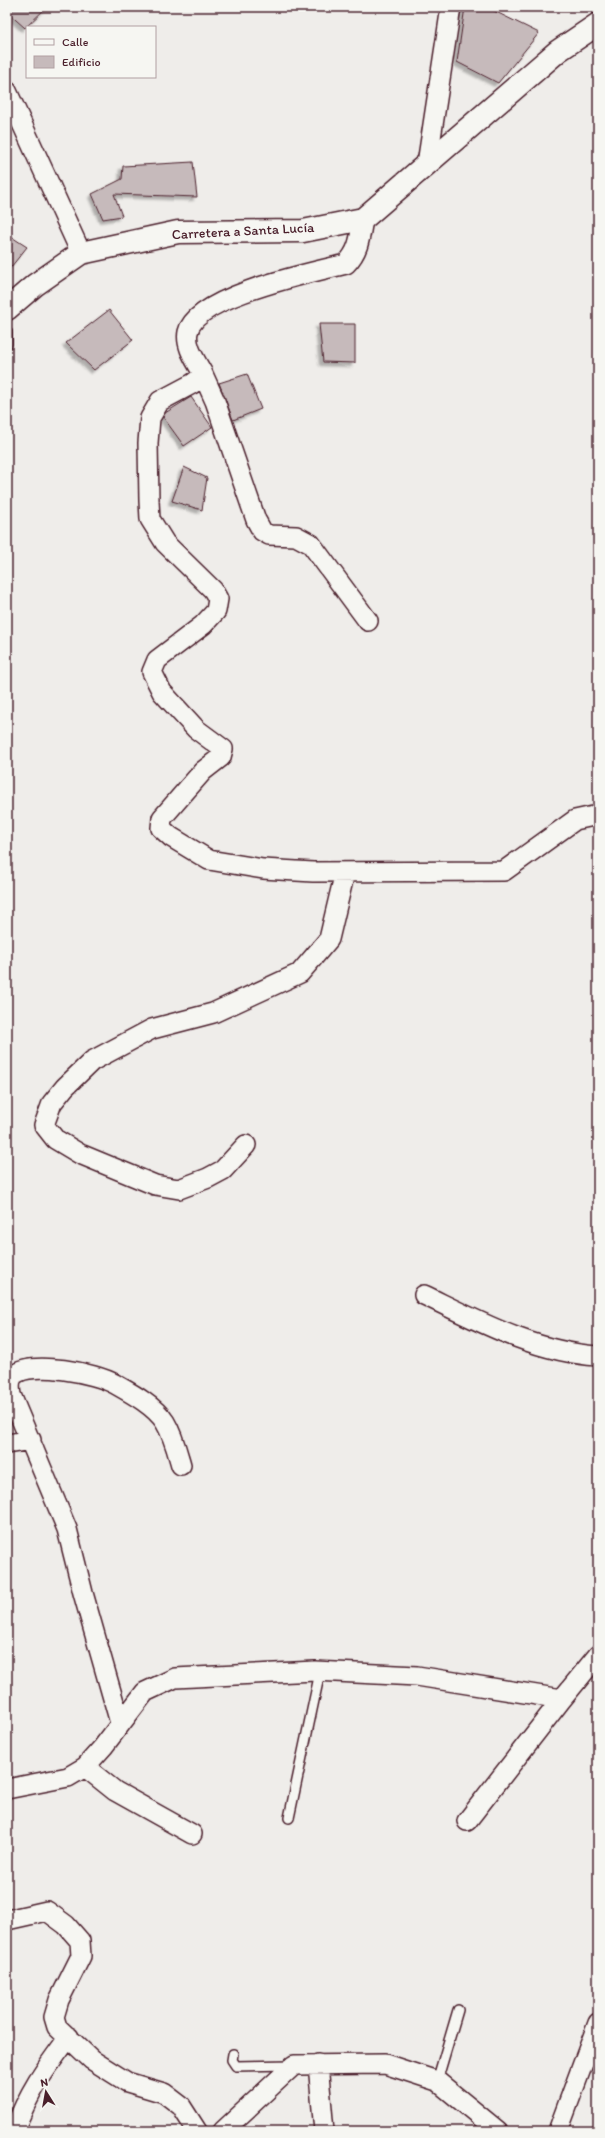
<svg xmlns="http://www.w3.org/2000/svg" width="605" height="2138" viewBox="0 0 605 2138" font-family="Itim,sans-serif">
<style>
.building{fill:#c6babb;stroke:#4a1f2b;filter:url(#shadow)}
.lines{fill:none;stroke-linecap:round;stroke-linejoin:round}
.service-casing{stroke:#4a1f2b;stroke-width:12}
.minor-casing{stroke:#4a1f2b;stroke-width:22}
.secondary-casing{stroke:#4a1f2b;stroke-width:25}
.service{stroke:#f6f6f2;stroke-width:9}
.minor{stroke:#f6f6f2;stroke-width:19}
.secondary{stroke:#f6f6f2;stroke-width:22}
.labels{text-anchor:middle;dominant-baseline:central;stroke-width:3;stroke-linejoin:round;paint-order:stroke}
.street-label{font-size:14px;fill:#4a1f2b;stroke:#f6f6f2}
</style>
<defs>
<filter id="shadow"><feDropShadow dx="-3.5" dy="3.5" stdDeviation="1" flood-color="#0004"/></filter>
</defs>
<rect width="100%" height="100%" fill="#efedea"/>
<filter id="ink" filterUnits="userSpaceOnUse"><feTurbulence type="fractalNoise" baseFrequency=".025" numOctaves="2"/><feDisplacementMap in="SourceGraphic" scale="8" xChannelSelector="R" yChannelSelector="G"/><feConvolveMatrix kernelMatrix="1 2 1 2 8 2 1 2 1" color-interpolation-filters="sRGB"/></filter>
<g filter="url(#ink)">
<path class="building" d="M7 7H47L25 28 7 12Z
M465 7H486L539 33 498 83 457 62Z
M193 162 197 197 114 194 122 216 103 219 92 194 122 179 123 166Z
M7 234 27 247 7 272Z
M109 310 133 340 94 370 66 343Z
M319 324H355V363L323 362Z
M247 374 261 409 233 420 219 383Z
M191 397 212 427 184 446 163 417 165 413Z
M184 467 207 478 202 510 172 501Z"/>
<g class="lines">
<defs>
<path id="service" d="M7 332V344
M289 1818 320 1672
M233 2054 232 2060 236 2066 292 2065
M437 2081 458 2010"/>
<path id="minor" d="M7 91 81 253
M427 164 451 7
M363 219C360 237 359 251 346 264 313 272 196 296 188 332 185 346 196 361 202 372L199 379 192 384 160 401 150 418 148 443 149 501 150 519 165 543 213 590 218 599 216 611 203 625 157 660 152 672 162 692 196 729 223 749 221 757 203 771 162 818 161 828 171 837 209 860 263 869 313 872 504 871 575 820 598 815
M202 372 215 401 256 520 262 531 269 535 296 536 311 544 368 621
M246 1145 223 1170 208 1178 179 1189 155 1185 80 1154 55 1139 44 1125 52 1103 65 1087 92 1061 152 1029 213 1013 300 973 329 939 345 872
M424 1295C480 1322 535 1352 598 1356
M7 1444 31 1440
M120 1723 83 1593 67 1529 11 1395C10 1389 9 1380 14 1375 31 1360 96 1373 115 1384 131 1393 155 1406 165 1422 173 1435 177 1451 181 1465
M85 1767 115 1791 192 1834
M7 1789 68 1777 85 1767 103 1747 145 1692 175 1678 315 1671 417 1676 562 1699
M467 1821 562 1699 598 1655
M7 1920 47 1911 66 1925 80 1941 81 1956 59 2000 54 2017 57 2027 92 2060 127 2082 164 2093 181 2106 197 2131
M318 2064 324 2131
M14 2131C28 2093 45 2069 69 2037
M223 2131 294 2065 385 2064 437 2081 498 2131
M558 2131 598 2023"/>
<path id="secondary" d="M7 309 35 285 81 253 178 232 303 231 363 219 558 51 598 24"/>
</defs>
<use href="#service" class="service-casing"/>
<use href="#minor" class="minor-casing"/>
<use href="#secondary" class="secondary-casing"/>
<use href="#service" class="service"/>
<use href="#minor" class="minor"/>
<use href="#secondary" class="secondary"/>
</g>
</g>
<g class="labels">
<g class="street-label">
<text transform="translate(243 231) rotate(-3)">Carretera a Santa Lucía</text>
</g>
</g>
<rect width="605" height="2138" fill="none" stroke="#f6f6f2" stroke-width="24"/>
<rect x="12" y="12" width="581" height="2114" fill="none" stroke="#4a1f2b" stroke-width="1.5" filter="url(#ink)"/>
<rect x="26" y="26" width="130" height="52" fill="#f6f6f2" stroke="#b1a0a2"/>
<rect x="34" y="39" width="20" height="6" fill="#f6f6f2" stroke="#b1a0a2"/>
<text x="62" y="46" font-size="12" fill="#4a1f2b">Calle</text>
<rect x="34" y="56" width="20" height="12" fill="#c6babb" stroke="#b1a0a2"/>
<text x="62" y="66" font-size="12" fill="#4a1f2b">Edificio</text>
<g transform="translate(46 2092) rotate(349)" stroke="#f6f6f2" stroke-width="3" paint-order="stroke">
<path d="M0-3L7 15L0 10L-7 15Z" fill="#4a1f2b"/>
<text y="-6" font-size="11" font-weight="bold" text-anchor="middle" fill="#4a1f2b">N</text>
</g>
</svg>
